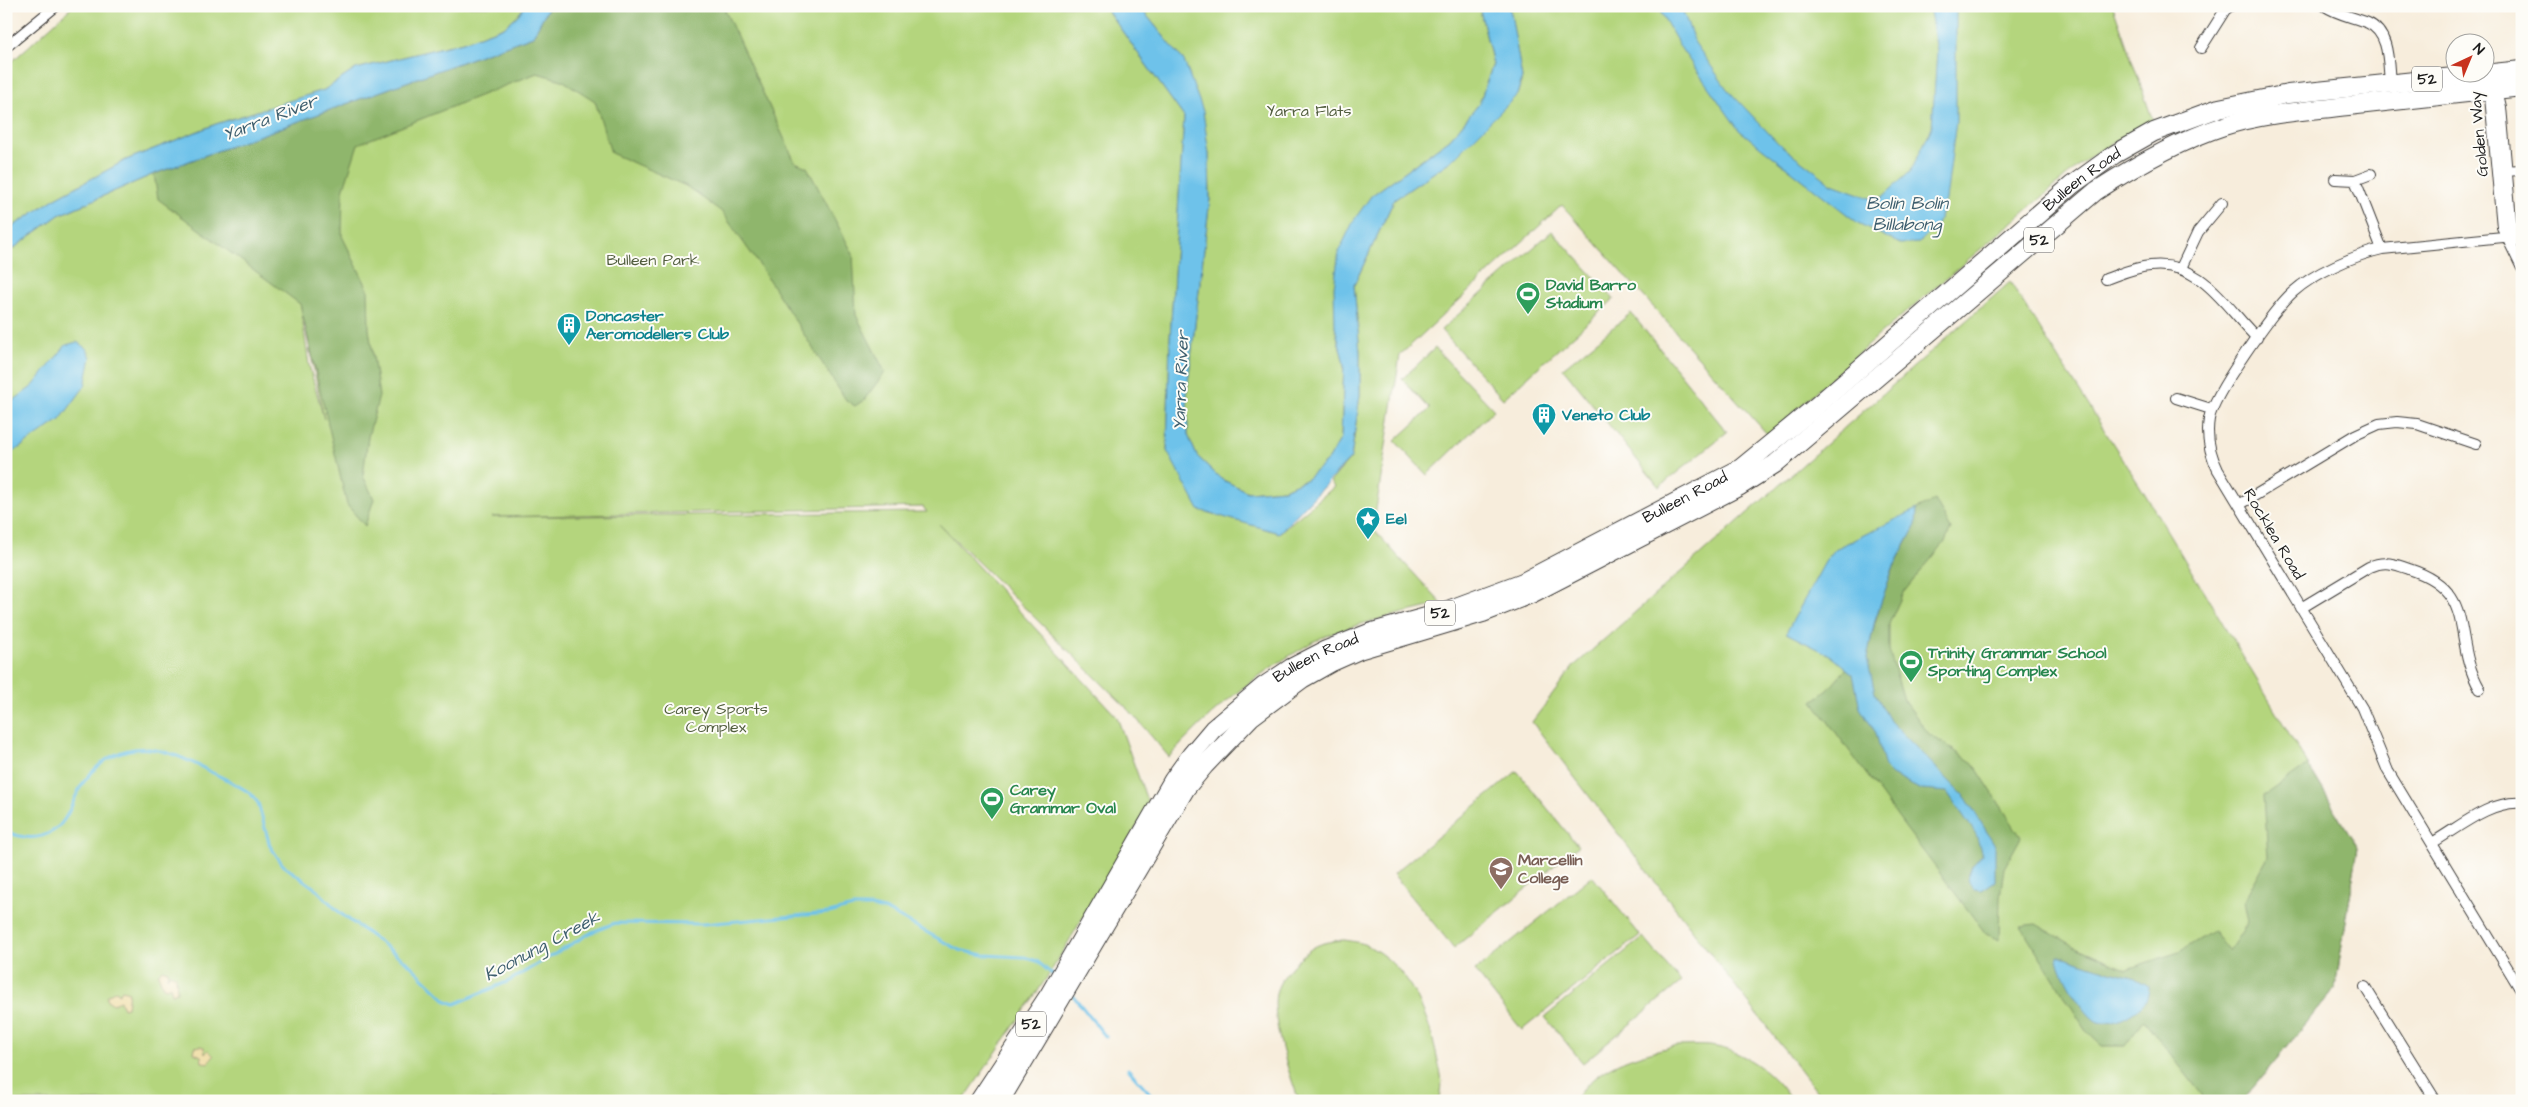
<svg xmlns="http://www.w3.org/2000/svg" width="2528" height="1107" viewBox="0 0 2528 1107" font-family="'Architects Daughter',sans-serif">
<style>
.green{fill:#b4d57d;stroke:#68784c;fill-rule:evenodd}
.forest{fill:#8fb66c;stroke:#566944}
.sand{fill:#eeda9e;stroke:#857b5d}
.water{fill:#6ec2ea;stroke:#456f83}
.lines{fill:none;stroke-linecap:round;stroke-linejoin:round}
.stream{stroke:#6ec2ea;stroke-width:3}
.street-casing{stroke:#3d3b39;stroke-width:12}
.highway-casing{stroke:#3d3b39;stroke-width:20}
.street{stroke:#fff;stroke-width:10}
.highway{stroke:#fff;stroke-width:18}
.labels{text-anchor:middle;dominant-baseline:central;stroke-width:4;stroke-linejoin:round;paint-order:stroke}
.shield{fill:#fdfcf7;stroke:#605f5e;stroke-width:1}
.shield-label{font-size:15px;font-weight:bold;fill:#1c1c1c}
.park-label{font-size:16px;fill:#515d3e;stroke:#fdfcf7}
.street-label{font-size:16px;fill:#1c1c1c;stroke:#fdfcf7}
.leisure-label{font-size:16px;font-weight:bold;fill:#27864d;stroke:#fdfcf7;text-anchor:start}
.culture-label{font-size:16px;font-weight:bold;fill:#0d838f;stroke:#fdfcf7;text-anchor:start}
.education-label{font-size:16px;font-weight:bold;fill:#785e54;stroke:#fdfcf7;text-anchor:start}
.water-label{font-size:18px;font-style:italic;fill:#3d5e6e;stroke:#fdfcf7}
</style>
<rect width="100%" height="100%" fill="#fdfcf7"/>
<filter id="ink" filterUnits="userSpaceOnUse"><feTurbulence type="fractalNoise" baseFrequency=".02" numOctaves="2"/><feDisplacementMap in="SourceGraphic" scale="10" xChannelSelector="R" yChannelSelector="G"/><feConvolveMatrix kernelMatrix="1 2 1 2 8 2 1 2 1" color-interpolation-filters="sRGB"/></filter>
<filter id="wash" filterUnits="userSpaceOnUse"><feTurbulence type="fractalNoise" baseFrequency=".0096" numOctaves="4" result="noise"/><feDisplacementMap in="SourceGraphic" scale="20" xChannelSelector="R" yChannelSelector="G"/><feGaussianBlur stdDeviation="1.12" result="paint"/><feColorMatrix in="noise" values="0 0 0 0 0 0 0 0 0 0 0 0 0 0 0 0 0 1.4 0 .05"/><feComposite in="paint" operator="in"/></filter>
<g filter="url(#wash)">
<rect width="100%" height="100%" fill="#f7eddc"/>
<path class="green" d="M73 6H525L518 15 504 27 463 42 356 69 324 90 216 124 126 160 54 199 6 231V67Z
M549 6H1104L1184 117 1170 338 1167 451 1279 533 1334 487 1330 482 1351 458 1360 395V352L1354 285 1394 200 1452 160 1517 95 1522 78 1509 6H2113L2153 121 2092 155 1879 335 1768 435 1562 205 1400 355 1373 529 1442 604C1401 614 1359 622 1321 638 1311 642 1301 650 1291 655 1244 683 1206 717 1169 757L1130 711 939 524 1117 717 1149 806 1050 973 963 1101H6V254L59 215 154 174 533 36ZM302 317H303L324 419 309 365ZM923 507 927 512 492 517Z
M1139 6H1479L1493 64 1479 104 1450 139 1371 196 1335 327 1344 364 1341 438 1329 459 1307 479 1284 489 1248 492 1221 479 1197 456 1188 435 1187 391 1210 199 1209 154 1184 61Z
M1552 231 1614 299 1503 399 1441 330Z
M2010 282 2145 494 2358 848 2335 988 2242 1101H1824L1532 722 1574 666Z
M1631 313 1727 432 1659 487 1563 368Z
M1435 348 1494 410 1427 475 1395 441 1430 409 1402 379Z
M1517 771 1578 846 1454 948 1393 874Z
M1592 876 1640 935 1522 1030 1475 971Z
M1643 937 1681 982 1583 1063 1545 1017Z
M1344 940C1351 941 1360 942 1366 945 1407 964 1427 1011 1436 1052 1440 1072 1445 1081 1439 1101H1299C1289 1072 1271 1023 1276 993 1279 981 1289 969 1297 961 1313 945 1321 942 1344 940Z
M1674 1046C1686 1046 1698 1045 1709 1046 1742 1049 1775 1073 1791 1101H1574C1598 1064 1633 1056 1674 1046Z"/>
<path class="forest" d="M549 6H723L795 162 807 167 853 254 856 315 885 372 864 400 855 406 846 400 758 263 722 212 686 186 611 153 595 101 562 80 537 73 358 144 343 191 342 236 368 289 369 329 379 396 368 437 363 476 374 499 365 526 347 505 300 304 158 199 154 174 533 36Z
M1935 500 1951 529 1945 542 1903 593 1889 624V650L1904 700 1929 734 1973 763 2021 837 2004 868 2000 897 1999 940 1986 934 1904 826 1813 701 1828 690 1846 669 1867 658C1873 627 1881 598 1893 569 1903 547 1915 534 1917 509Z
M2308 765 2358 848 2335 988 2242 1101H2204L2202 1095 2144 1020 2125 1046H2102L2087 1032 2021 926 2036 924 2078 948 2127 969 2179 952 2213 931 2229 951 2248 922 2244 901 2268 857 2264 796Z"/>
<path class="sand" d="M162 969 168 971 167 977 170 973 176 976 177 992 172 994 170 986 167 988 163 987 158 974Z
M116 990 119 994 122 990 129 992 127 1007 123 1008 120 1001 113 1004 107 1000V995Z
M200 1046 204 1047 205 1054 208 1050 214 1056 208 1063 202 1062 201 1056 194 1053 195 1047Z"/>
<path class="water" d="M525 6H549L533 36 154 174 59 215 6 254V231L54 199 126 160 216 124 324 90 356 69 463 42 504 27 518 15Z
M1104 6H1139L1184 61 1203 111 1209 154 1210 199 1187 391 1188 435 1197 456 1221 479 1248 492 1284 489 1307 479 1329 459 1341 438 1344 364 1335 327 1334 287 1339 251 1354 220 1371 196 1450 139 1479 104 1493 64 1479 6H1508L1511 13 1522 78 1517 95 1452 160 1394 200 1354 285 1360 352V395L1351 458 1279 533 1199 510 1167 451 1170 338 1184 117Z
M1657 6H1681L1695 43 1727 89 1778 143 1832 184 1878 201 1911 171 1932 127 1937 51 1929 6H1956V121L1946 200 1937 225 1919 243 1900 244 1858 223 1739 130 1682 50Z
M77 342 87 349 91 357 85 386 60 420 6 457V406L33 386 66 345Z
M1917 509 1916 525 1893 568 1875 620 1867 658 1875 693 1890 721 1966 798 1995 845V881L1982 890 1974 889 1967 880 1972 866 1982 855 1976 834 1947 792 1921 790 1892 775 1885 768 1876 733 1860 708 1853 674 1830 655 1786 633 1825 562 1835 549Z
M2058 955 2098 968 2133 977 2149 986C2149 990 2148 995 2147 998 2140 1012 2114 1027 2098 1022 2085 1017 2056 968 2058 955Z"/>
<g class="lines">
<path class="stream" d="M6 832C23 838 37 841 53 831 69 821 73 797 83 783 121 732 163 746 211 772 225 779 239 785 251 794L258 803 270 846 283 865 316 889 340 913 408 963 447 1001 455 1004 509 981 592 932 615 923 703 924 829 913 853 907H871L888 911 959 950 984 955 1024 957 1037 961 1054 976
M1071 993 1106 1037
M1128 1069 1157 1101"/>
</g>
</g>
<g filter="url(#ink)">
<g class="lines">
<defs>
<path id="street" d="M2325 6C2338 15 2354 17 2368 23 2390 33 2388 63 2390 83
M6 47 56 6
M2201 48 2225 10 2230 6
M2496 85 2501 107 2513 242
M2489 86 2502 227 2522 268
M2501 171 2522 170
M2335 179 2355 180 2371 174
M2355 180 2382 249
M2513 236 2382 249C2355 255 2314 273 2293 292 2274 309 2213 395 2209 419 2206 437 2210 454 2218 470L2362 708 2388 771 2522 992
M2181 268 2198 232 2222 203
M2106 279C2120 274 2135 267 2150 266 2202 260 2225 307 2257 338
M2176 398 2211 409
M2239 505 2355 435 2379 424 2397 422 2417 424 2476 444
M2301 608 2369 567C2384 560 2395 564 2409 569 2480 592 2450 638 2480 689
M2432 843C2458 828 2490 800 2522 803
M2365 987 2436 1101
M2517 1101 2522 1098"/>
<g id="highway">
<path id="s1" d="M979 1101 1049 995 1173 780 1191 755 1213 729 1264 686 1291 668 1326 650 1369 633 1437 614 1523 582 1741 468 1813 409 2072 185 2115 154 2154 132 2219 108 2288 94 2522 70"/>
<path d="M1000 1101 1186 788 1205 765 1251 717 1302 679 1332 662 1359 650 1483 613 1531 594 1740 486 1775 464 2096 191C2136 165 2178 141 2224 126 2263 113 2307 111 2348 106 2406 100 2464 93 2522 87"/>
</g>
</defs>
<use href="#street" class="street-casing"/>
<use href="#highway" class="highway-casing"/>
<use href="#street" class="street"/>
<use href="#highway" class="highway"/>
</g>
</g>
<defs>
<symbol id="stadium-pin" viewBox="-11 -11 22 30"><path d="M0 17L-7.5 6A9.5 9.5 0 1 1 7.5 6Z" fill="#2e9e5b" stroke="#fdfcf7"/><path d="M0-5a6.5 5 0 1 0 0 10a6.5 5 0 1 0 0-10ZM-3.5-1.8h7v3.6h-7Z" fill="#fff"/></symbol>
<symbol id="building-pin" viewBox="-11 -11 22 30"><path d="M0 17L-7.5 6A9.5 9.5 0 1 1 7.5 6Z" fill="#0f9aa8" stroke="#fdfcf7"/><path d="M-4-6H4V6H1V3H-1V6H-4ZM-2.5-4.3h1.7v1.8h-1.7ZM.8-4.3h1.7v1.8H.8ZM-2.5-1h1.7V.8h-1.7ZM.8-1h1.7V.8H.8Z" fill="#fff"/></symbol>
<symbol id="sight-pin" viewBox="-11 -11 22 30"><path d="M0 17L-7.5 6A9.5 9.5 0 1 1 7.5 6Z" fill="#0f9aa8" stroke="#fdfcf7"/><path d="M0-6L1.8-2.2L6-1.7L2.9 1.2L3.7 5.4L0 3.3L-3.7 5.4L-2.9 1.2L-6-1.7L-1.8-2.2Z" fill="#fff"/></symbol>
<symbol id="school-pin" viewBox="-11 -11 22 30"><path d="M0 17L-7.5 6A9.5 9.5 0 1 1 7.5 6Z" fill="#8d6e63" stroke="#fdfcf7"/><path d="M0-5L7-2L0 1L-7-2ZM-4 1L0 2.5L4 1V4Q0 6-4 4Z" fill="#fff"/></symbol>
</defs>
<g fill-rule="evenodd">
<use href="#stadium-pin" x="1514" y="280" width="28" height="38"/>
<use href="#building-pin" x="555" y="311" width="28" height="38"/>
<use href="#building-pin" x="1530" y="401" width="28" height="38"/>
<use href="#sight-pin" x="1354" y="505" width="28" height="38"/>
<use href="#stadium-pin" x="1897" y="648" width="28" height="38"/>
<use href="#stadium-pin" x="978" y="785" width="28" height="38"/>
<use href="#school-pin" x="1487" y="855" width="28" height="38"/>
</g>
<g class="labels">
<g class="shield">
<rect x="2412" y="66.5" width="30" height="25" rx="4"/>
<rect x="2024" y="227.5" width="30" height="25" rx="4"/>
<rect x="1425" y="600.5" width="30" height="25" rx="4"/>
<rect x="1016" y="1011.5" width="30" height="25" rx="4"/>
</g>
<g class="shield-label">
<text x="2427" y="79">52</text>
<text x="2039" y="240">52</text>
<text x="1440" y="613">52</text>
<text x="1031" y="1024">52</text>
</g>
<g class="park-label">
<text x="1309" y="111">Yarra Flats</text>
<text x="653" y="260">Bulleen Park</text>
<text x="716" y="709">Carey Sports<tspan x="716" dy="18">Complex</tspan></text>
</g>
<g class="street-label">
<text transform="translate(2479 134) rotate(-95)">Golden Way</text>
<text stroke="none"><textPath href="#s1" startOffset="1480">Bulleen Road</textPath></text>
<text stroke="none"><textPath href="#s1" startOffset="970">Bulleen Road</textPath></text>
<text transform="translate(2274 534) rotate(59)">Rocklea Road</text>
<text stroke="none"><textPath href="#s1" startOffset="566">Bulleen Road</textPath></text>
</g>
<g class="leisure-label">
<text x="1546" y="285">David Barro<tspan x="1546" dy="18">Stadium</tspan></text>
<text x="1928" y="653">Trinity Grammar School<tspan x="1928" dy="18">Sporting Complex</tspan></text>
<text x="1010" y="790">Carey<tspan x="1010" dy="18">Grammar Oval</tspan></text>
</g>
<g class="culture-label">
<text x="586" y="316">Doncaster<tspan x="586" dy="18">Aeromodellers Club</tspan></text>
<text x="1562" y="415">Veneto Club</text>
<text x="1386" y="519">Eel</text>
</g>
<g class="education-label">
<text x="1518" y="860">Marcellin<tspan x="1518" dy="18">College</tspan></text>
</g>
<g class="water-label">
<text transform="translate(270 118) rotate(-21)">Yarra River</text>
<text x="1907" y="203">Bolin Bolin<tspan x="1907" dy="21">Billabong</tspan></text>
<text transform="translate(1181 381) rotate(-88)">Yarra River</text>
<text transform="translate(542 946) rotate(-28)">Koonung Creek</text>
</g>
</g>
<rect width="2528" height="1107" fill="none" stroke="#fdfcf7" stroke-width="25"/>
<g transform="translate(2470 58) rotate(44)"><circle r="24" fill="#fdfcf7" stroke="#a3a29f"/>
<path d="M0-4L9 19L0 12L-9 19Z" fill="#c8321e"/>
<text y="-8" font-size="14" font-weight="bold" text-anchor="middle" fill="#1c1c1c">N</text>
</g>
</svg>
